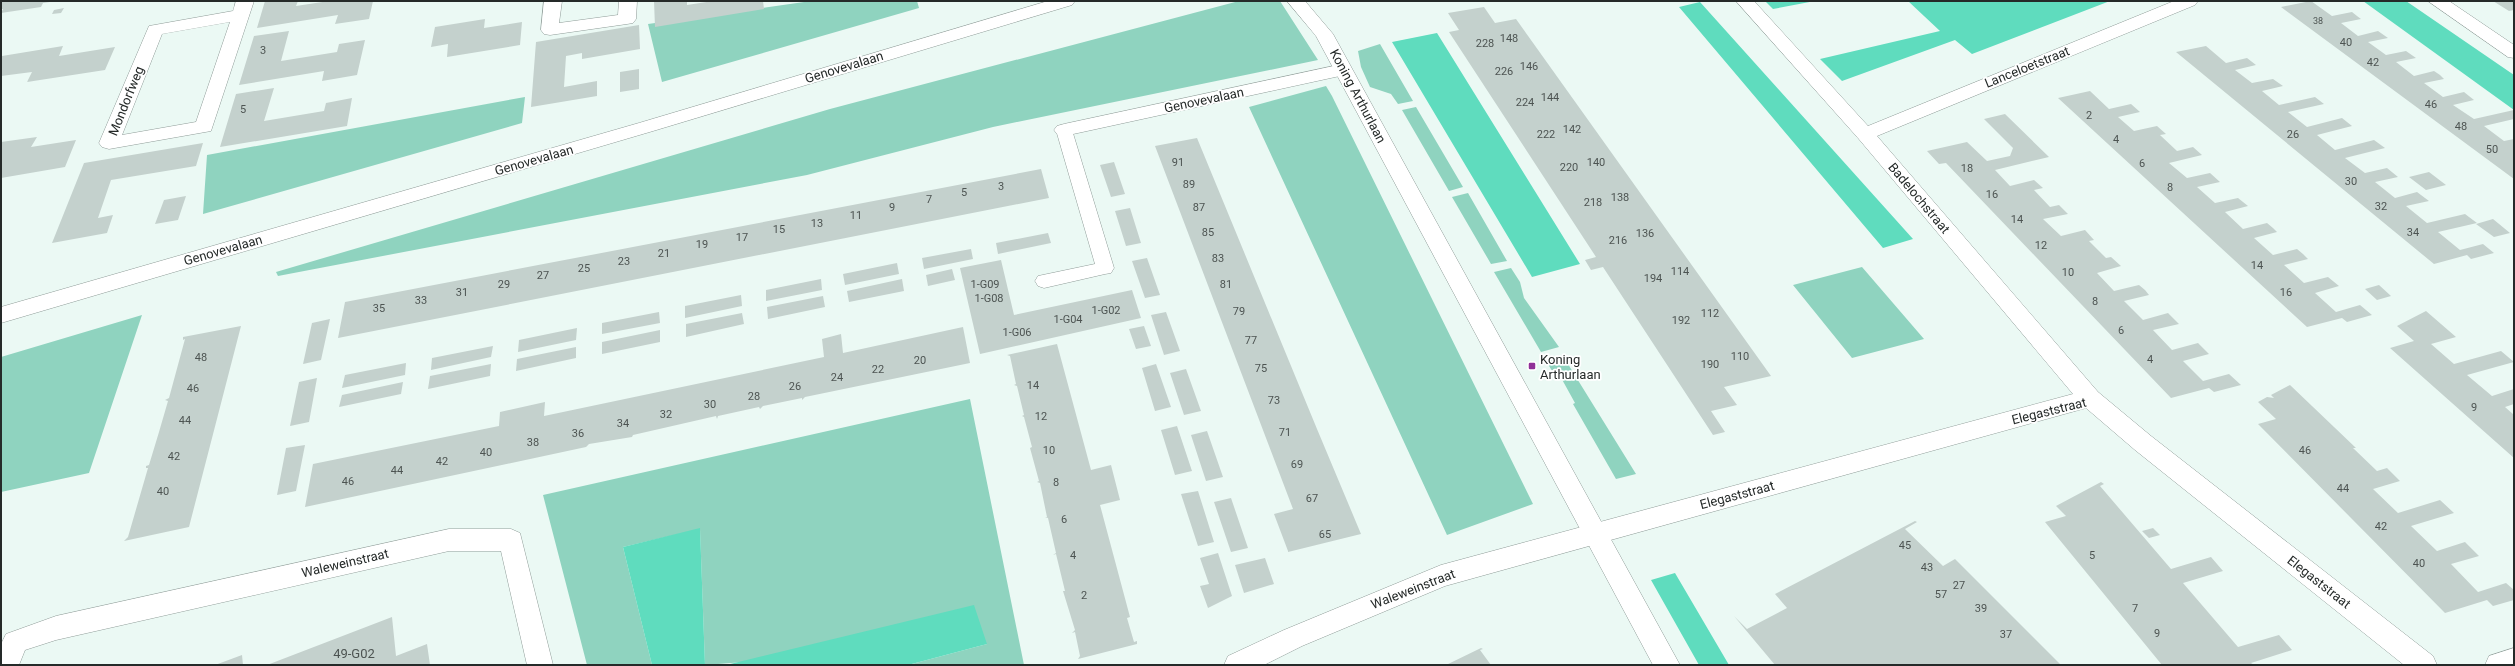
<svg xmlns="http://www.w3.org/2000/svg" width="2515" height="666" viewBox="0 0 2515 666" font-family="Roboto,sans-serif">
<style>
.green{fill:#8fd3bf}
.forest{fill:#5fdcbe}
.building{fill:#c4d1cd}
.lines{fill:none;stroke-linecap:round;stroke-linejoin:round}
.lane-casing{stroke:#8f9c98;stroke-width:1}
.street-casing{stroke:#8f9c98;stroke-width:1}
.secondary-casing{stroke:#8f9c98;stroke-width:1}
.lane{fill:#fff;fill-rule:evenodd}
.street{fill:#fff;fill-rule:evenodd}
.secondary{fill:#fff;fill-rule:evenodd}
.poi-dot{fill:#903098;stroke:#fff;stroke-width:1.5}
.labels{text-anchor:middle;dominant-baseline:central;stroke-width:3.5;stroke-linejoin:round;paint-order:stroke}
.far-number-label{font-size:9px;fill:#4d5452}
.number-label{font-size:11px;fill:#4d5452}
.street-label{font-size:13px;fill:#252a29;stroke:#fff}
.poi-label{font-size:13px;fill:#252a29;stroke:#fff;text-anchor:start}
.near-number-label{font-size:13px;fill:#4d5452}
</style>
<rect width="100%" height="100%" fill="#ebf9f4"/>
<path class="green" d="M811 1H917L919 8 662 82 648 24Z
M1239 1H1280L1318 60 993 127 807 175 278 276 276 272 830 109Z
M1380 44 1413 101 1398 104 1391 94 1370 87 1361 67 1358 51Z
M1326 86 1332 96 1533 504 1447 535 1249 107Z
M525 97 522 123 203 214 207 155Z
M1416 107 1463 187 1449 191 1402 110Z
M1468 193 1507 261 1491 264 1452 197Z
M1862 267 1924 339 1852 358 1793 285Z
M1511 268 1520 282 1524 298 1559 347 1541 352 1494 272Z
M142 315 89 473 1 492V357Z
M1563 356 1636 474 1616 479 1573 404 1575 403 1559 374H1554L1546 361Z
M970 399 1024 665H908L987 644 705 665 700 529 623 547 652 665H587L543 495Z"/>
<path class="forest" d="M1765 1H1815L1773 9Z
M1908 1H2110L1972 54 1955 40 1842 81 1820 59 1940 31Z
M2363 1H2406L2514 75V110Z
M1700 2 1913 239 1883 248 1679 7Z
M1437 33 1580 264 1532 277 1392 42Z
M700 528 705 665H652L623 547Z
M1675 573 1729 665H1699L1651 580Z
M974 605 987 644 908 665H726Z"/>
<path class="building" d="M1 1H50V2L43 3 41 7 1 13 3 9H1Z
M265 1H298L296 6 329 1H373L369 19 335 24 338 15 257 28Z
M654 1H687V5L713 1H763L764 9 655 27Z
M2311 1 2332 16 2352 12 2357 16 2361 19 2341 23 2358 36 2378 31 2388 38 2368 42 2386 55 2406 51 2416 58 2396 62 2414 76 2434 71 2440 75 2444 79 2424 83 2443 97 2464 92 2474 100 2453 105 2474 119 2514 110V119L2484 126 2504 141 2514 139V179L2281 7Z
M2493 1H2514V10L2509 11Z
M1484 7 1495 23 1516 19 1771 376 1724 387 1737 405 1711 411 1725 432 1713 435 1603 267 1591 270 1585 260 1596 257 1449 32 1459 30 1448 13Z
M64 8 61 13 52 14 54 10Z
M485 19 484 28 522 22 520 45 447 57 448 44 431 47 435 27Z
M639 25 640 49 582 59V53L566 56 564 87 597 81V96L531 107 536 42Z
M289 31 281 61 337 52 339 44 365 40 357 75 322 81 324 71 239 85 254 36Z
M63 46 59 56 115 47 105 70 27 82 32 72 1 76 2 56Z
M2206 46 2226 63 2247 58 2256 65 2235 70 2252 83 2273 79 2283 86 2262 91 2279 105 2315 97 2324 104 2288 112 2307 127 2342 118 2352 126 2317 135 2335 150 2374 140 2385 148 2345 158 2365 173 2387 168 2398 177 2375 182 2395 198 2417 192 2429 201 2406 206 2427 223 2465 214 2477 223 2438 232 2460 250 2483 244 2494 253 2471 259 2467 255 2434 264 2176 52Z
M639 69V89L620 92V72Z
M274 88 264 121 324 111 326 103 352 98 347 126 220 147 236 94Z
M2090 91 2109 109 2131 104 2140 112 2118 117 2134 131 2157 126 2166 134 2160 135 2177 151 2193 147 2202 155 2169 163 2187 178 2210 173 2220 182 2197 187 2215 203 2238 198 2248 206 2225 212 2243 229 2267 223 2273 228 2277 232 2254 238 2273 255 2297 249 2303 254 2308 259 2284 265 2304 283 2328 277 2339 286 2315 293 2336 312 2360 305 2372 315 2347 322 2342 318 2307 327 2058 98Z
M2005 114 2049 157 1995 170 2010 186 2034 180 2043 188 2034 190 2050 207 2059 205 2068 214 2043 219 2061 236 2085 230 2094 240 2089 241 2106 258 2111 257 2121 266 2097 273 2114 291 2139 285 2145 290 2149 295 2124 301 2143 320 2168 313 2179 324 2153 330 2172 350 2198 343 2209 354 2183 361 2203 381 2229 374 2241 385 2214 392 2209 388 2171 398 1946 163 1939 164 1927 151 1967 142 1987 161 2010 156 2013 148 1984 119Z
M37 137 31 147 76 140 65 167 1 178V142Z
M1197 138 1317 429 1361 534 1288 552V551L1274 514 1293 509 1155 146Z
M203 143 196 166 111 180 98 218 113 215 107 233 52 243 84 163Z
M1114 162 1125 194 1111 197 1100 165Z
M1041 169 1049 198 338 338 345 302Z
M2429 172 2446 185 2426 190 2409 177Z
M186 196 178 220 155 224 164 200Z
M1130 208 1141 243 1126 246 1115 211Z
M2493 219 2510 233 2494 237 2476 224Z
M1048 233 1051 243 998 254 996 243Z
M971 249 973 259 924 269 922 258Z
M1147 258 1160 295 1145 298 1132 261Z
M1001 260 1014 315 1132 290 1141 318 980 354 960 268Z
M897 263 899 274 845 285 843 274Z
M952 269 955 280 928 286 926 275Z
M821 279 822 290 766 301V290Z
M902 279 904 291 849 302 847 291Z
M2379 285 2391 296 2377 300 2365 289Z
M741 295 742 306 685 318V306Z
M823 296 825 307 768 319 767 307Z
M2426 311 2456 337 2431 344 2454 364 2501 351 2514 362 2467 375 2492 396 2514 389V404L2505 407 2514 415V458L2390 348 2414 341 2397 326Z
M659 312 660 323 602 334V323Z
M1166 312 1180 351 1164 355 1151 315Z
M742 313 744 324 686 337V324Z
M330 319 321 360 303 364 312 323Z
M241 326 189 527 124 541 128 537 148 468H146V466L149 465 159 432 168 401 165 400 169 398 185 339 183 340V337Z
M1144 326 1151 346 1136 349 1129 329Z
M963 327 970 363 805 397 802 400V398L763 406 760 409 759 407 718 416 717 419 716 416 633 435 632 437 589 444 586 447 305 507 313 464 499 426 500 412 545 402 544 416 824 357 822 339 841 334 843 353Z
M577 328 576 340 518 352 519 340Z
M660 330V342L602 354V342Z
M1057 344 1091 470 1111 465 1120 500 1100 505 1130 617 1127 618 1134 642 1137 641V644L1078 659 1080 656 1075 632 1072 633 1075 630 1063 591H1065L1056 554 1053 555 1056 553 1048 518 1045 517H1047L1040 483 1037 482 1039 481 1030 448 1032 447 1024 417 1022 416 1024 415 1017 386 1014 385 1016 384 1010 356 1007 355Z
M493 346 491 357 431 370 432 358Z
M576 347V358L516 371 517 359Z
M406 363 405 375 342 388 345 375Z
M491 364 490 376 428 389 430 376Z
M1156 364 1171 407 1155 411 1142 368Z
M1186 369 1201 411 1184 415 1170 373Z
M317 378 309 422 290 426 299 382Z
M403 382 401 394 339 407 342 395Z
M2290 385 2356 448H2353L2377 471 2387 468 2400 481 2373 489 2398 513 2440 500 2454 513 2411 526 2437 551 2465 542 2479 556 2451 564 2478 592 2506 583 2514 590V600L2493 606 2487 600 2445 613 2258 424 2276 419 2258 402 2267 397 2274 398 2271 395Z
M1177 426 1192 471 1175 475 1161 430Z
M1207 431 1223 477 1206 481 1191 435Z
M305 445 296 491 277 495 286 448Z
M2101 482 2104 484 2100 486 2171 569 2211 557 2223 571 2183 583 2238 647 2279 635 2292 650 2251 663 2254 665H2162L2045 522 2066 516 2056 506Z
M1198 491 1214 542 1198 546 1181 494Z
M1231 498 1248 548 1231 552 1214 502Z
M1915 521 1917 522 1905 529 1943 566 1955 559 2061 665H1775L1734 616 1747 629 1787 608 1775 594Z
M2153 528 2160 535 2149 538 2142 531Z
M1218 553 1232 596 1208 608 1200 586 1209 584 1200 558Z
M1265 558 1274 584 1244 593 1235 565Z
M392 617 396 656 427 644 430 665H267Z
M1481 648 1483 649 1480 650 1491 665H1446Z
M242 655 243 665H215Z"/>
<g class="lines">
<defs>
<path id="lane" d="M1064 125 1070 126 1072 130 1114 268 1111 273 1105 274 1044 288 1038 286 1035 281 1038 276 1095 264 1056 130 1058 126Z"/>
<path id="street" d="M236 1H254L211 131 109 149 102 147 99 143 149 26 233 11ZM230 22 196 122 122 135 162 34Z
M544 1H562L559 23 618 15 619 1H637L636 19 633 23 627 24 550 35 544 34 541 30Z
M1736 1H1754L1868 126 2174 1H2198L2195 5 1877 136 2098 392 2151 436 2433 656 2437 665H2404L2135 450 2086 408 1445 586 1302 646 1264 665H1224L1228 656 1284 630 1441 565 2073 394 1858 138Z
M2428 1H2449L2514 45V58L2508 57Z
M1343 64 1349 66 1352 70 1349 74 1064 136 1057 134 1054 130 1057 126 1064 124Z
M449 529H511L520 533 553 665H527L501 551H449L56 640 25 650 19 665H1V644L6 634 56 616Z
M2514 648V665H2485L2489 656Z"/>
<path id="secondary" d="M1048 1H1075L1072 5 653 131 1 323V307L639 123Z
M1287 1H1305L1333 34 1680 665H1653L1316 36Z"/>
</defs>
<use href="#lane" class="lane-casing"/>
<use href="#street" class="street-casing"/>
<use href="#secondary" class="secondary-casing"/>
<use href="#lane" class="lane"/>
<use href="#street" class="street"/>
<use href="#secondary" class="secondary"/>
</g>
<rect class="poi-dot" x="1528" y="362" width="8" height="8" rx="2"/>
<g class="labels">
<g class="far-number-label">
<text x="2318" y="21">38</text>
</g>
<g class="number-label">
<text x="1509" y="38">148</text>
<text x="2346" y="42">40</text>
<text x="1485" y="43">228</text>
<text x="263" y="50">3</text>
<text x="2373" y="62">42</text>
<text x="1529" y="66">146</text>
<text x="1504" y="71">226</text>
<text x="1550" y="97">144</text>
<text x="1525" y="102">224</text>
<text x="2431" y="104">46</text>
<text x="243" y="109">5</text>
<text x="2089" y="115">2</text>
<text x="2461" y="126">48</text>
<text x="1572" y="129">142</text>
<text x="1546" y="134">222</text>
<text x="2293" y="134">26</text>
<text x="2116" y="139">4</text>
<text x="2492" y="149">50</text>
<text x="1178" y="162">91</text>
<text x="1596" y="162">140</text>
<text x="2142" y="163">6</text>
<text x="1569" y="167">220</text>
<text x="1967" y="168">18</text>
<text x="2351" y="181">30</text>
<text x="1189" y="184">89</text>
<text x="1001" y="186">3</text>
<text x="2170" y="187">8</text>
<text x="964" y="192">5</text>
<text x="1992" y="194">16</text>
<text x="1620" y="197">138</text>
<text x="929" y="199">7</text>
<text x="1593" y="202">218</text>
<text x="2381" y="206">32</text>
<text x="892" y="207">9</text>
<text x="1199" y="207">87</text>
<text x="856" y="215">11</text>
<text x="2017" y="219">14</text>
<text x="817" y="223">13</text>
<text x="779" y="229">15</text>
<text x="1208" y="232">85</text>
<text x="2413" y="232">34</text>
<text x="1645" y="233">136</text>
<text x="742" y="237">17</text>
<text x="1618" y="240">216</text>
<text x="702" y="244">19</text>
<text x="2041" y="245">12</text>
<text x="664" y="253">21</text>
<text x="1218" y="258">83</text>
<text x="624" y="261">23</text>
<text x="2257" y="265">14</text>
<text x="584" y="268">25</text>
<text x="1680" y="271">114</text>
<text x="2068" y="272">10</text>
<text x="543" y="275">27</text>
<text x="1653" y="278">194</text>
<text x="504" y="284">29</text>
<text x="985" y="284">1-G09</text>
<text x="1226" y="284">81</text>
<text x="462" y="292">31</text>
<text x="2286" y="292">16</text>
<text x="989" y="298">1-G08</text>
<text x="421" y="300">33</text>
<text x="2095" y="301">8</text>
<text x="379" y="308">35</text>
<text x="1106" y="310">1-G02</text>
<text x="1239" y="311">79</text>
<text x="1710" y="313">112</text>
<text x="1068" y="319">1-G04</text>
<text x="1681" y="320">192</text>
<text x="2121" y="330">6</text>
<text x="1017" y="332">1-G06</text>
<text x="1251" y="340">77</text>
<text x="1740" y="356">110</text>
<text x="201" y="357">48</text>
<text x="2150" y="359">4</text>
<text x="920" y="360">20</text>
<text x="1710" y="364">190</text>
<text x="1261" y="368">75</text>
<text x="878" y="369">22</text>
<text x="837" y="377">24</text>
<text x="1033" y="385">14</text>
<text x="795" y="386">26</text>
<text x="193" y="388">46</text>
<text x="754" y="396">28</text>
<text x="1274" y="400">73</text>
<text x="710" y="404">30</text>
<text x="2474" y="407">9</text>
<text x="666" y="414">32</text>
<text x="1041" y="416">12</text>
<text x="185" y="420">44</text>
<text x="623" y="423">34</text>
<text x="1285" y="432">71</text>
<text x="578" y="433">36</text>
<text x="533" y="442">38</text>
<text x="1049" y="450">10</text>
<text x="2305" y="450">46</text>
<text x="486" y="452">40</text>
<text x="174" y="456">42</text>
<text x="442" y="461">42</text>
<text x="1297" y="464">69</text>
<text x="397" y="470">44</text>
<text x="348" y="481">46</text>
<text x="1056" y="482">8</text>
<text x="2343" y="488">44</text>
<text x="163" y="491">40</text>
<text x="1312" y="498">67</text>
<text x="1064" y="519">6</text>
<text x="2381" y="526">42</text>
<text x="1325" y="534">65</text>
<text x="1905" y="545">45</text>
<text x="1073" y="555">4</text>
<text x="2092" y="555">5</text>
<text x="2419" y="563">40</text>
<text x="1927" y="567">43</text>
<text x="1959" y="585">27</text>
<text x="1941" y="594">57</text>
<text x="1084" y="595">2</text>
<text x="1981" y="608">39</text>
<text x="2135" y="608">7</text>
<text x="2157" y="633">9</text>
<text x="2006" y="634">37</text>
</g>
<g class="street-label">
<text transform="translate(844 67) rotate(-17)">Genovevalaan</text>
<text transform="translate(2027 67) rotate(-22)">Lanceloetstraat</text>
<text transform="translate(1358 96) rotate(62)">Koning Arthurlaan</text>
<text transform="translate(1204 100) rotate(-12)">Genovevalaan</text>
<text transform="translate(126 101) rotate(-68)">Mondorfweg</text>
<text transform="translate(534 160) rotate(-16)">Genovevalaan</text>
<text transform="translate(1919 198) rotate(50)">Badelochstraat</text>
<text transform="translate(223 250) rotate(-16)">Genovevalaan</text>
<text transform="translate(2049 411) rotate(-14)">Elegaststraat</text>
<text transform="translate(1737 495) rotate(-15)">Elegaststraat</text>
<text transform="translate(345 563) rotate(-13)">Waleweinstraat</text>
<text transform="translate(2319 582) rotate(38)">Elegaststraat</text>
<text transform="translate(1413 589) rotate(-21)">Waleweinstraat</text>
</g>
<g class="poi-label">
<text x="1540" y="359">Koning<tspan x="1540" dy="15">Arthurlaan</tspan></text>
</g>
<g class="near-number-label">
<text x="354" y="653">49-G02</text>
</g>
</g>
<rect width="2515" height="666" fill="none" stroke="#252a29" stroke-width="4"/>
</svg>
